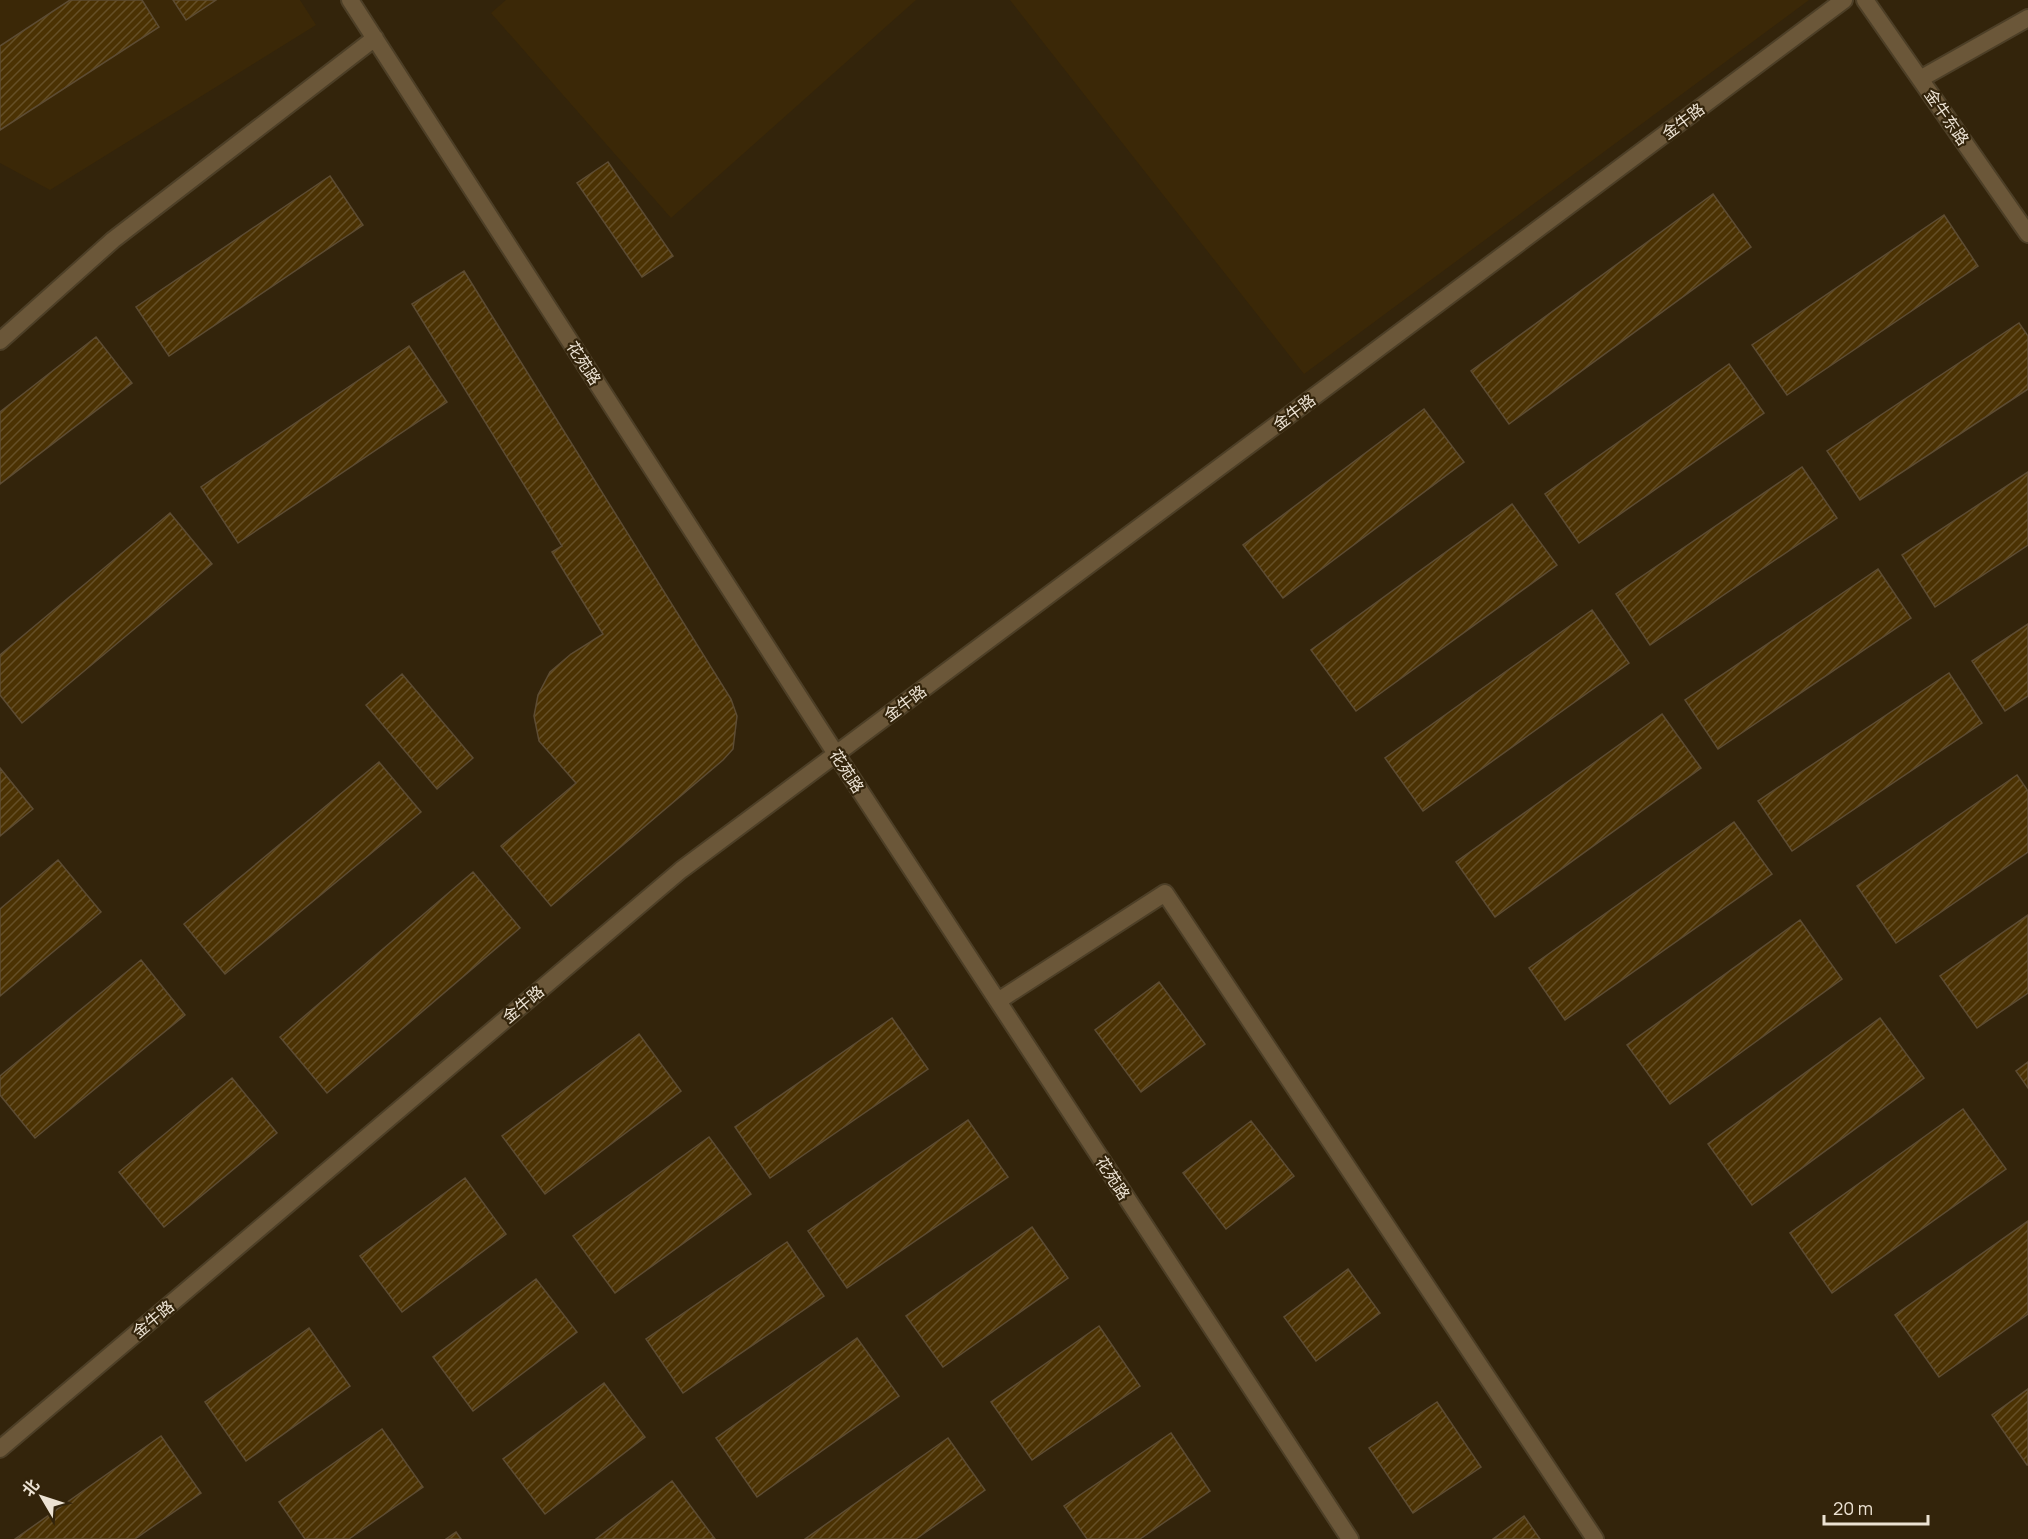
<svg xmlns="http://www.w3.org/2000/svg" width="2028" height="1539" viewBox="0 0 2028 1539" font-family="Manrope,'Noto Sans SC',sans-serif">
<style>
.built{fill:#3b2807}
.building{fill:url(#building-hatch);stroke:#5d4c33;stroke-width:1.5}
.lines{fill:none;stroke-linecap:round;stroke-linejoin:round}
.minor-casing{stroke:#4d3f27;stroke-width:20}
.minor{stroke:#6b5739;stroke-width:16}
.labels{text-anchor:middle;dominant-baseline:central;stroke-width:4.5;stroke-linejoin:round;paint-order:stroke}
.street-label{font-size:16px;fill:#ece2d3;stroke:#33240b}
</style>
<defs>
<pattern id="building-hatch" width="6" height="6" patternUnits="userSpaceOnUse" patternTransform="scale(1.5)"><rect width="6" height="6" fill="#4b3203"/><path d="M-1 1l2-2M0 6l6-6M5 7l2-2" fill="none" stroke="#654f27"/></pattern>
</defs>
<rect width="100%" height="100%" fill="#33240b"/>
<path class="built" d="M0 0H300L316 25 50 190 0 163Z
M506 0H916L671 218 491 13Z
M1010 0H1809L1304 374Z"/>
<path class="building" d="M70 0H142L159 27 0 130V46Z
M173 0H216L186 20Z
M608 162 673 256 642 277 577 183Z
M330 176 363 225 169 356 136 307Z
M1713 194 1751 247 1509 424 1471 371Z
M1944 215 1978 266 1787 395 1752 345Z
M464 271 731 699 737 716 733 749 723 760 551 906 501 846 576 783 539 741 534 716 538 695 550 672 571 654 603 634 552 552 562 546 412 304Z
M2019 323 2028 336V389L1860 500 1827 451Z
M96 337 132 383 0 484V412Z
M409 346 447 402 238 543 201 487Z
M1729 364 1764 413 1579 543 1545 494Z
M1424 409 1464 462 1283 598 1243 545Z
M1802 467 1837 518 1650 645 1616 594Z
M2028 472V545L1935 607 1902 555Z
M1512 504 1557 565 1356 711 1311 650Z
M170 513 212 564 22 723 0 695V655Z
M1878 569 1911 618 1718 749 1685 700Z
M1592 610 1629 663 1423 811 1385 758Z
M2028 624V696L2005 711 1972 661Z
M1949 673 1982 723 1792 851 1758 801Z
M402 674 473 758 437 789 366 705Z
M1662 714 1701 768 1495 917 1456 862Z
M379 762 421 812 225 974 184 924Z
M0 768 33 809 0 836Z
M2017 775 2028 791V852L1896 943 1857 886Z
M1734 822 1772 874 1565 1020 1529 968Z
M58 860 101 912 0 996V909Z
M473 872 520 928 327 1093 280 1037Z
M2028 915V993L1977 1028 1940 976Z
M1800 920 1842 979 1670 1104 1627 1045Z
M141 960 185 1015 35 1138 0 1095V1076Z
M1159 982 1205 1044 1141 1092 1095 1030Z
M892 1018 928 1069 770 1178 735 1127Z
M1880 1018 1924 1078 1752 1205 1708 1144Z
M639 1034 681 1091 545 1194 502 1136Z
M2028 1062V1088L2016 1071Z
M232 1078 277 1133 164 1227 119 1172Z
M1963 1109 2006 1169 1832 1293 1790 1233Z
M968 1120 1008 1177 847 1288 808 1231Z
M1251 1121 1294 1176 1226 1229 1183 1173Z
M709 1137 751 1194 615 1293 573 1236Z
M465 1178 506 1234 402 1312 360 1256Z
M2028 1221V1314L1939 1377 1895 1315Z
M1032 1227 1068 1278 943 1367 906 1316Z
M787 1242 824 1296 683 1393 646 1339Z
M1348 1269 1380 1313 1316 1361 1284 1317Z
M536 1279 577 1332 473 1411 433 1357Z
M1099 1326 1140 1386 1032 1460 991 1402Z
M309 1328 350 1386 246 1461 205 1402Z
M857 1338 899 1396 757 1497 716 1438Z
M604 1383 645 1437 545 1514 503 1459Z
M2028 1389V1465H2027L1992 1415Z
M1437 1402 1481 1467 1413 1513 1369 1448Z
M382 1429 423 1487 349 1539H305L279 1502Z
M1171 1433 1210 1491 1140 1539H1087L1064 1506Z
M161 1436 201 1493 135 1539H15Z
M948 1438 985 1490 916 1539H805Z
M672 1481 715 1539H596Z
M1524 1516 1540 1539H1493Z
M456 1532 461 1539H446Z"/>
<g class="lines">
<defs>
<path id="minor" d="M350 0 836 754 1350 1539
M1865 0 2028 234
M1920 79 2028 18
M0 341 113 240 375 38
M998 1001 1165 893 1595 1539
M0 1449 681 870 1844 0"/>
</defs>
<use href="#minor" class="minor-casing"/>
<use href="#minor" class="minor"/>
</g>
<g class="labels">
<g class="street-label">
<text transform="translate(1947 117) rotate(55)">金牛东路</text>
<text transform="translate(1683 121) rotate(-37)">金牛路</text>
<text transform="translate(584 363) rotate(57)">花苑路</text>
<text transform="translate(1294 412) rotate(-37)">金牛路</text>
<text transform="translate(905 703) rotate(-37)">金牛路</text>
<text transform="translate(847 771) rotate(57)">花苑路</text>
<text transform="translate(523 1004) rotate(-40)">金牛路</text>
<text transform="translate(1113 1178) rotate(57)">花苑路</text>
<text transform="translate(153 1319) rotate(-40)">金牛路</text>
</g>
</g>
<g transform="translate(42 1497) rotate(309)" stroke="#33240b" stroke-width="4.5" paint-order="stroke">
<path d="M0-4.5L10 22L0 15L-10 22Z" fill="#ece2d3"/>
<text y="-9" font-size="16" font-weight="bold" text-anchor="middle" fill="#ece2d3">北</text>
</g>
<path d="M1824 1515v9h104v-9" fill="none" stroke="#ece2d3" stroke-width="3"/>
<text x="1833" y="1515" font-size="18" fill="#ece2d3" stroke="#33240b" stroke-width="4.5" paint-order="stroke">20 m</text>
</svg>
